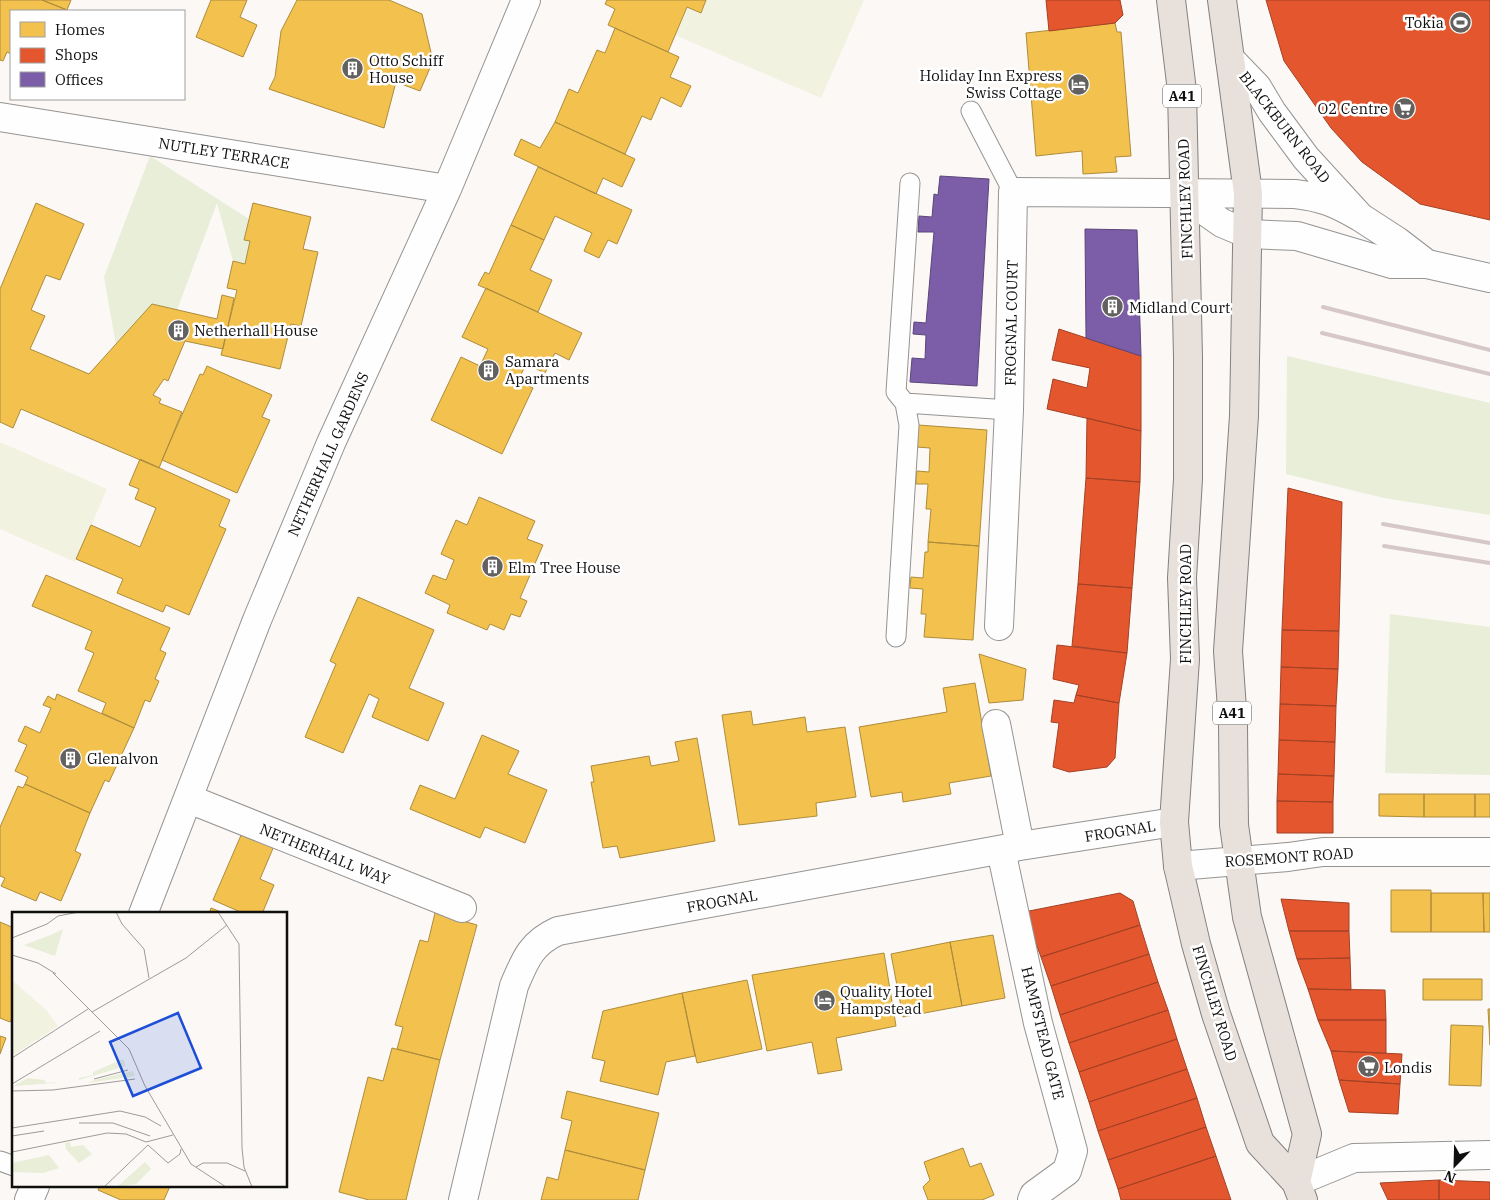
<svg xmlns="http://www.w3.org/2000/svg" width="1490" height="1200" viewBox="0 0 1490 1200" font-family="'IBM Plex Serif',serif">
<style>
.green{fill:#e8eed7}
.pitch{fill:#f1f2e0}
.homes{fill:#f2c14e;stroke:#ae8c3b}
.shops{fill:#e4572e;stroke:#a44125}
.offices{fill:#7b5ea7;stroke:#5b4679}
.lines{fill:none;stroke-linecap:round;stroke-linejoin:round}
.service-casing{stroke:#959493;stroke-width:21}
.minor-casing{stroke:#959493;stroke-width:30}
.trunk-casing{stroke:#838180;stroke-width:30}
.service{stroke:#fefefe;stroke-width:19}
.minor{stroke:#fefefe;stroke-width:28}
.trunk{stroke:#e8e0da;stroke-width:28}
.rail{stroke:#d6c7c9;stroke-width:4}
.labels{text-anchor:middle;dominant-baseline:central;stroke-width:5;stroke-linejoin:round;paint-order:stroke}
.shield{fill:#fff;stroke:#575757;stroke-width:1}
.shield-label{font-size:14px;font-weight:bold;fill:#0f0f0f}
.poi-label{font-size:15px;fill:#0f0f0f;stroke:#fff;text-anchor:start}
.street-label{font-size:15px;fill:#0f0f0f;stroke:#fff}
.inset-road{fill:none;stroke:#9d9b99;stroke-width:1}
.view{fill:#1d4ed8;fill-opacity:0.15;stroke:#1d4ed8;stroke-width:2.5}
.inset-edge{fill:none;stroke:#0f0f0f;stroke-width:2.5}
</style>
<rect width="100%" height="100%" fill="#fbf8f5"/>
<path class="green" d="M150 156 249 219 244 240 250 241 245 264 233 261 217 203 177 310 116 345 104 277Z
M1287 356 1490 403V515L1384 498 1286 474Z
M1390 614 1490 627V775L1385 773Z"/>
<path class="pitch" d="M706 0H864L821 98 675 35 687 7 701 13Z
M0 442 107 489 75 562 0 529Z"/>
<path class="homes" d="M0 0H42L67 10 11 11V54L7 52 3 61 0 60Z
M42 0H71L67 10Z
M211 0H247L240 17 257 25 243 57 196 37Z
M297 0H389L422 14 433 61 420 91 396 82 384 128 269 89 275 77 281 31Z
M607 0H706L701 13 687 7 668 52 608 25 615 9 605 4Z
M1115 23 1117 32H1121L1131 156 1115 157 1117 172 1083 174 1082 151 1036 156 1026 33Z
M615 28 679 57 670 77 691 86 681 107 661 97 651 120 642 116 625 154 555 122 569 89 578 93 597 50 605 53Z
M555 122 635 159 622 187 603 178 596 194 514 155 521 139 540 148Z
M538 167 632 210 617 244 608 240 599 258 584 251 592 233 555 216 544 240 511 225Z
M36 203 84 224 60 280 46 275 31 310 45 316 30 349 89 374 152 304 217 319 222 295 234 298 223 349 185 341 168 381 164 379 153 395 161 399 159 403 182 412 159 468 21 409 13 428 0 422V289Z
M253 203 311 217 303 249 318 252 301 326 291 324 280 369 221 355 237 290 227 288 233 261 245 264 250 241 244 240Z
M511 225 544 240 530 270 552 280 538 312 478 285 485 272 489 274Z
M486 288 582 333 569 360 555 353 545 373 526 364 518 381 533 388 502 454 431 420 461 357 480 366 488 349 462 337Z
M207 366 272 395 262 417 270 420 237 493 162 460 200 374 203 375Z
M918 425 987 430 979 546 928 542 931 509H926L928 484H916V478L917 471 929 472 930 448 916 447Z
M140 459 230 500 219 526 226 529 189 615 166 605 163 612 117 593 123 579 76 559 91 525 140 547 156 508 135 499 139 489 129 485Z
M479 497 535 521 527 539 543 545 520 598 527 601 520 617 511 614 504 630 490 624 487 630 447 613 450 605 425 593 433 575 446 580 454 560 441 554 456 520 467 525Z
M928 542 979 546 973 640 924 637 926 614H921L923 589 910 588 911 577 923 578 925 552H928Z
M46 575 170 628 160 650 166 653 155 679 159 681 150 702 145 700 134 728 102 713 106 703 78 691 94 653 85 649 92 631 32 606Z
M358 597 434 630 409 688 444 703 428 741 372 717 379 699 369 694 343 753 305 737 336 664 330 661Z
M979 654 1026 669 1023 700 989 703Z
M975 683 991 776 949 783 951 794 903 802 902 792 871 797 859 727 947 712 943 688Z
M57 694 134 728 109 782 105 780 90 813 25 784 28 777 15 771 27 745 18 741 25 726 40 733 51 708 43 705 48 696 55 700Z
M751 711 753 725 805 717 807 732 845 727 856 797 816 803 817 816 739 825 722 715Z
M482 735 519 751 508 774 547 790 525 843 485 827 480 838 410 809 420 785 455 799Z
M697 738 715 841 620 858 617 846 603 848 591 782H594L591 766 649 756 651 766 679 761 675 742Z
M25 784 90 813 75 851 81 854 61 901 40 892 36 901 1 886 5 878 0 876V827L18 786 23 788Z
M1379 794H1424V817L1379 816Z
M1424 794H1475V817H1424Z
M1475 794H1490V817H1475Z
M245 826 277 839 260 879 274 885 262 914H245L213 900Z
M1391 890H1431V932H1391Z
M1431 893H1483L1484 932H1431Z
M1483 893H1490V932H1484Z
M211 908 226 914H209Z
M435 913 477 925 440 1060 397 1049 403 1027 395 1025 420 940 428 942Z
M0 922 14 928V1014L10 1022 0 1018Z
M993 935 1005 998 962 1006 950 942Z
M950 942 962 1006 903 1017 891 954Z
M884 953 896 1026 836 1038 842 1070 818 1074 812 1042 767 1051 752 975Z
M1423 979H1482V1000H1423Z
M747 980 762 1049 697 1063 682 993Z
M682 993 695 1056 666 1062 658 1095 600 1081 605 1061 592 1058 603 1011Z
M1488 1009H1490V1045Z
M1451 1025 1483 1026 1481 1086 1449 1085Z
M0 1036 6 1038 0 1054Z
M392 1048 440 1060 406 1200H369L339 1192 368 1077 383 1081Z
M567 1091 659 1113 645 1170 565 1150 572 1121 561 1118Z
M963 1148 970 1167 981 1163 994 1195 982 1200H928L923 1187 930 1180 924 1162Z
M565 1150 645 1170 638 1200H541L547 1177 558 1180Z
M100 1186H170L164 1200H121L98 1190Z"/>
<path class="shops" d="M1046 0H1120L1123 15 1115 23 1049 31Z
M1266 0H1490V220L1420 204 1362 162 1331 128 1284 61Z
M1059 329 1141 356V431L1047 409 1053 379 1087 388 1090 368 1052 360Z
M1087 418 1141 431 1140 482 1086 478Z
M1086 478 1140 482 1132 588 1078 584Z
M1288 488 1342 502 1339 631 1282 630Z
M1078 584 1132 588 1127 653 1072 646Z
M1282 630 1339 631 1338 669 1281 667Z
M1057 645 1127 653 1119 703 1076 695 1079 685 1053 679Z
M1281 667 1338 669 1336 706 1280 704Z
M1076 695 1119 703 1115 758 1107 767 1069 772 1053 767 1059 723 1051 722 1054 700 1074 703Z
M1280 704 1336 706 1335 742 1279 740Z
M1279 740 1335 742 1334 776 1278 774Z
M1278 774 1334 776 1333 802 1277 801Z
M1277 801 1333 802V833H1277Z
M1120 893 1133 901 1140 925 1041 957 1024 912Z
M1281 899 1349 903V931H1289Z
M1140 925 1149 954 1051 986 1041 957Z
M1289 931H1349L1350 958 1297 959Z
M1149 954 1158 982 1060 1015 1051 986Z
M1350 958 1351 990 1308 989 1297 959Z
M1158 982 1168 1010 1069 1043 1060 1015Z
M1308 989 1385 990 1386 1020H1318Z
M1168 1010 1177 1039 1079 1072 1069 1043Z
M1318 1020H1386V1053L1331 1051Z
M1177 1039 1187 1069 1089 1102 1079 1072Z
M1331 1051 1402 1054 1400 1084 1339 1080Z
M1187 1069 1197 1098 1098 1131 1089 1102Z
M1339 1080 1400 1084 1398 1114 1349 1112Z
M1197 1098 1206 1127 1108 1160 1098 1131Z
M1206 1127 1216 1156 1118 1189 1108 1160Z
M1216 1156 1231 1200H1121L1118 1189Z
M1439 1180V1200H1388L1380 1183Z
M1439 1180 1490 1182V1200H1439Z"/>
<path class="offices" d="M940 176 989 179 977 386 910 382 912 358 925 359 926 335 913 334 914 322 926 323 934 232H918L919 216 932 217 934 194 938 195Z
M1085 229 1137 230 1141 356 1086 338Z"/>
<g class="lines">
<defs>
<path id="service" d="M971 111 1013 192
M910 183 896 392 905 403 1009 410
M896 637 909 425 905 403
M0 1161 14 1166"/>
<path id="minor" d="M1230 59 1257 87 1272 112 1306 158 1360 217 1397 241 1427 264
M0 117 447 189
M1186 193 1202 209 1222 223 1248 234 1297 236 1392 264H1427L1490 278
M999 626 1009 410 1013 192 1295 194C1322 197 1336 203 1360 217
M996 724 1020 846
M189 799 462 908
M1001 850 1038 1023 1073 1151 1067 1171 1034 1195 1032 1200
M1178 866 1288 857 1323 852H1490
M143 914 257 620 331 443 447 189 526 0
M1296 1182 1354 1158 1490 1155
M29 1200 35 1186
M463 1200 514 986C525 960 531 943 558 931L1020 846 1174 822"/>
<path id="trunk" d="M1171 0 1182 91 1188 357V479L1182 578 1185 659 1174 822 1178 866 1196 944 1216 1014 1260 1143 1296 1182 1303 1200
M1222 0 1248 193 1244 416 1228 651 1233 724 1234 825 1247 917 1307 1134 1296 1182"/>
</defs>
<use href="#service" class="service-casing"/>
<use href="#minor" class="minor-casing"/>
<use href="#trunk" class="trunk-casing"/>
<use href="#service" class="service"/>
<use href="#minor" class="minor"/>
<use href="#trunk" class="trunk"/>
<path class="rail" d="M1323 307 1490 350
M1322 333 1490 374
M1383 524 1490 543
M1384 546 1490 563"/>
</g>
<defs>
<symbol id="stadium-disc" viewBox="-11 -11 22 22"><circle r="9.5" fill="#626160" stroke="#fff"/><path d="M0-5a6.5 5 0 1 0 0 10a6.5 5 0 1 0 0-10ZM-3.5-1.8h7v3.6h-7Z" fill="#fff"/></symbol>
<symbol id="building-disc" viewBox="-11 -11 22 22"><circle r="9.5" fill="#626160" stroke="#fff"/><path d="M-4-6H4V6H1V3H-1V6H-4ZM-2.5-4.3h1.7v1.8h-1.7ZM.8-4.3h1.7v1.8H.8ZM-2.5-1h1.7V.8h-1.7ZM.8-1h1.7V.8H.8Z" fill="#fff"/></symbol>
<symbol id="hotel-disc" viewBox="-11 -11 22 22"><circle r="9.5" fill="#626160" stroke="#fff"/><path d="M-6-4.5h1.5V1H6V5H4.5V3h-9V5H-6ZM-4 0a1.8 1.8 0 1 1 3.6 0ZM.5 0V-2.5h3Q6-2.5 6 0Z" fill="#fff"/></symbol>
<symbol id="supermarket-disc" viewBox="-11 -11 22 22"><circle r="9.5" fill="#626160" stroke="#fff"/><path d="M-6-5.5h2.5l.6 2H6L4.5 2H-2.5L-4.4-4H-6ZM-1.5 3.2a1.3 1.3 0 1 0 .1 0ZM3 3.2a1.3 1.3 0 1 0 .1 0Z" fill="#fff"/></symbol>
</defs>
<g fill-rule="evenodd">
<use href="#stadium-disc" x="1448" y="10" width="25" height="25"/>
<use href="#building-disc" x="340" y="56" width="25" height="25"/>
<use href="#hotel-disc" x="1066" y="72" width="25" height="25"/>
<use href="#supermarket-disc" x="1392" y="96" width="25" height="25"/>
<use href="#building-disc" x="1100" y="294" width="25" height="25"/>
<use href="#building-disc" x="166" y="318" width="25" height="25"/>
<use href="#building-disc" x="476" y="358" width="25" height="25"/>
<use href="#building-disc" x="480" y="554" width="25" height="25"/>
<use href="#building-disc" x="58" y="746" width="25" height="25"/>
<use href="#hotel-disc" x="812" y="988" width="25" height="25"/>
<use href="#supermarket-disc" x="1356" y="1054" width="25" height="25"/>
</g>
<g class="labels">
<g class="shield">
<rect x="1163" y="84.5" width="38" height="23" rx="4"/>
<rect x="1213" y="701.5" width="38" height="23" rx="4"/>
</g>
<g class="shield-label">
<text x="1182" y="96">A41</text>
<text x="1232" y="713">A41</text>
</g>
<g class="poi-label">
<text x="1444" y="22" text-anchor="end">Tokia</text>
<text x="369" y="60">Otto Schiff<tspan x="369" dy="17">House</tspan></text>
<text x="1062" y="75" text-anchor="end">Holiday Inn Express<tspan x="1062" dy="17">Swiss Cottage</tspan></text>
<text x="1388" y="108" text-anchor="end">O2 Centre</text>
<text x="1129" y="307">Midland Court</text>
<text x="194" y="330">Netherhall House</text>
<text x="505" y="361">Samara<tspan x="505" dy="17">Apartments</tspan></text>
<text x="508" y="567">Elm Tree House</text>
<text x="87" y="758">Glenalvon</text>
<text x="840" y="991">Quality Hotel<tspan x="840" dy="17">Hampstead</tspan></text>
<text x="1384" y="1067">Londis</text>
</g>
<g class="street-label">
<text transform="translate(1285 127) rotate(52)">BLACKBURN ROAD</text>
<text transform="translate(224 153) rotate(9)">NUTLEY TERRACE</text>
<text transform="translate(1185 199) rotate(-92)">FINCHLEY ROAD</text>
<text transform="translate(1011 323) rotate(-89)">FROGNAL COURT</text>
<text transform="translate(328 454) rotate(-66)">NETHERHALL GARDENS</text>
<text transform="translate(1185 604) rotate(-90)">FINCHLEY ROAD</text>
<text transform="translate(1120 831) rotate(-9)">FROGNAL</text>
<text transform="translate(325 854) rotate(22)">NETHERHALL WAY</text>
<text transform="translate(1289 857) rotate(-4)">ROSEMONT ROAD</text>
<text transform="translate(722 901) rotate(-10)">FROGNAL</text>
<text transform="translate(1215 1003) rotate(73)">FINCHLEY ROAD</text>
<text transform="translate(1043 1033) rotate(76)">HAMPSTEAD GATE</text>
</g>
</g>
<g transform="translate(12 912)">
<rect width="275" height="275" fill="#fbf8f5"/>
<path d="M51 17 43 44 12 33 39 23ZM111 147 114 154 67 168V166L81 163V160ZM121 159 123 164 76 171 86 167ZM16 166 32 168 34 171 44 170 43 171 2 174ZM58 230 59 235 71 233 80 242 67 251 54 237 53 231ZM37 243 47 256 31 261 0 260V251ZM133 250 139 257 124 272 105 275Z" fill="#e8eed7"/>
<path d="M0 68 34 98 46 114 0 144Z" fill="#f1f2e0"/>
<path class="inset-road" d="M104 0 110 12 132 37 137 66M206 0 227 32 230 236 232 255 240 275M0 26 35 12 46 4 67 0M0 43 26 51 44 62M41 61 117 137 133 174 179 252 214 275M80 100 174 46 215 13M0 146 76 97M82 167 116 158M0 172 88 119M0 179 41 178 123 167M67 211H101L138 224M0 216 108 199 133 205 149 214M0 224 32 219M0 240 95 221 114 222 134 230 161 223M184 255 191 251H215L233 259M92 275 136 233 156 251 168 242 169 237"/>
<path class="view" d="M166 101 189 156 121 184 98 130Z"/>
<rect width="275" height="275" class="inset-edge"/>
</g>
<rect x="10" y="10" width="175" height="90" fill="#ffffff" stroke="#9f9f9f"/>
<rect x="20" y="22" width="25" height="15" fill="#f2c14e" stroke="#9f9f9f"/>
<text x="55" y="35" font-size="15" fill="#0f0f0f">Homes</text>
<rect x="20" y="48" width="25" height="15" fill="#e4572e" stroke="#9f9f9f"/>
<text x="55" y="60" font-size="15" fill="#0f0f0f">Shops</text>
<rect x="20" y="72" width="25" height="15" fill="#7b5ea7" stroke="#9f9f9f"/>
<text x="55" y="85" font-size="15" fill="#0f0f0f">Offices</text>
<g transform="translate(1455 1165) rotate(203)" stroke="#ffffff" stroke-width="4" paint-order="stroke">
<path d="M0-4L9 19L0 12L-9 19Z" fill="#0f0f0f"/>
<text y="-8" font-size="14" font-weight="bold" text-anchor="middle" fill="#0f0f0f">N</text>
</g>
</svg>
